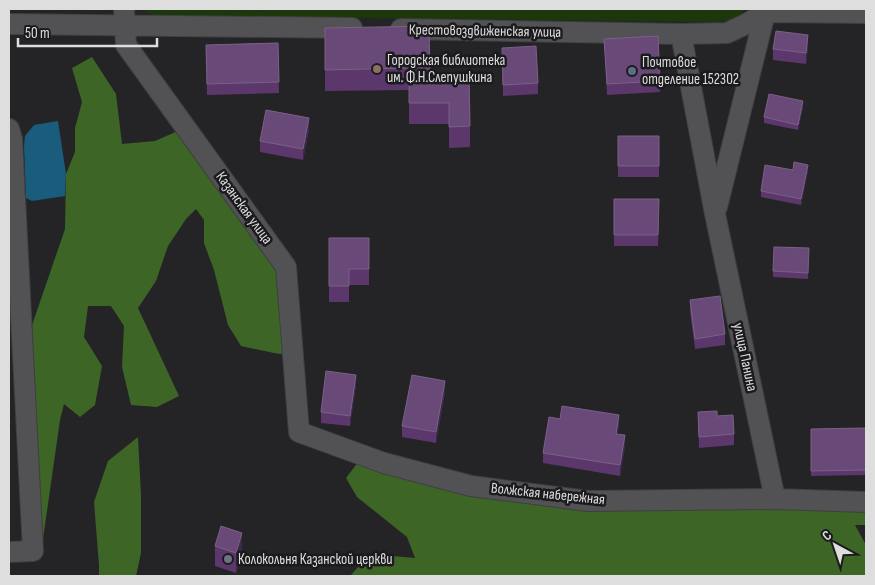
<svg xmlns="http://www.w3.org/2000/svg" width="875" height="585" viewBox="0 0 875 585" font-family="'Sofia Sans Condensed',sans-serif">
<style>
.green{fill:#1d370d}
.forest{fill:#3d6526}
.water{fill:#195c7b}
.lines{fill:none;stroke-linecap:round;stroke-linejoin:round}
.street-casing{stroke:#3f3f42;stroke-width:22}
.street{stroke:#525255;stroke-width:20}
.wall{fill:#5b376c}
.shaded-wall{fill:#3f284b}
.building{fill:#694978;stroke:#7b6088}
.education-dot{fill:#8d6e63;stroke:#1b1b1d;stroke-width:2}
.service-dot{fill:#5c6f8a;stroke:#1b1b1d;stroke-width:2}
.worship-dot{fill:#6b7280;stroke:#1b1b1d;stroke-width:2}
.labels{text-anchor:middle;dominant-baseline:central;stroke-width:5;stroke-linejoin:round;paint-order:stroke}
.street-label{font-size:15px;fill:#dededf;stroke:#1b1b1d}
.poi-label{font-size:15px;fill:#dededf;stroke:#1b1b1d;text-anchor:start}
</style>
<rect width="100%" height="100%" fill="#242427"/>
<path class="green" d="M143 9H746L735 19 718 22 158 16 147 13Z"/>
<path class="forest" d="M92 57 116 94 122 144 155 141 180 130 281 267 289 355 274 353 241 346 228 325 214 270 204 243V220L196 209 186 219 168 246 156 281 138 308 179 396 157 407 131 405 122 367 124 326 111 306H88L84 337 102 366 95 405 80 417 64 404 60 420 43 539 40 538 29 334 65 229 66 174 75 152V128L82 102 72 68Z
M138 437 141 496V553L136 576H99V565L94 502 108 461Z
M359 461 470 489 866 506V525H855L866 545V576H350L370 554 415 558 407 537 357 497 346 478Z"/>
<path class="water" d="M58 121 66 174 65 196 32 201 26 198 24 146 25 136 34 125Z"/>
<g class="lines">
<defs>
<path id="street" d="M124 9 126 45 286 267 299 432 384 463 471 486 588 501 775 499 866 502
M9 24 352 28
M401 29 681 34 727 33 746 24 767 12 866 13
M681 34 715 214 775 499
M9 129 12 139 33 551 9 552
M717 207 766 9"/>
</defs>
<use href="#street" class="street-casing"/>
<use href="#street" class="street"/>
</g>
<path class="wall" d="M325 28 430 75 470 126V147L449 148V124H409V90L325 91Z
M604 39 660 81V92L607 95Z
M278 43 279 93 207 95 206 45Z
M808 46 806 64 773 60V49Z
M502 48 538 83V94L503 96Z
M803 107 798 130 764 123V117Z
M309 129 303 160 260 152V141Z
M618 136H659V177H618Z
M808 170 801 205 761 197V191Z
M614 199H659L658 246H614Z
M329 238H369V285H349V302H329Z
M809 248 808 279 773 277V271Z
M690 300 725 334V345L695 349 690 311Z
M356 385 350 426 321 423V412Z
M445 392 436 443 402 437V426Z
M698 412 717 416 734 434V445L699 448Z
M619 426 617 434 625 446 620 476 543 463V453Z
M866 428V475L811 476V429Z
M215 546 242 553 236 573 215 566Z"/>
<path class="shaded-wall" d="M808 35V46L806 64V53Z
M803 101V107L798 130V125Z
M309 118V129L303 160V149Z
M808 165V170L801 205V199Z
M356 375V385L350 426V416Z
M445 381V392L436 443V432Z
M619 415V426L616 445V434Z
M625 435V446L620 476V465Z
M242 533V553L236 573V553Z"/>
<path class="building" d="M429 26 430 75 469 74 470 126 449 127V103H409V68L325 70V28Z
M776 31 808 35 806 53 773 49Z
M658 36 660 81 607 84 604 39Z
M278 43 279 82 207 84 206 45Z
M536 46 538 83 503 85 502 48Z
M769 94 803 101 798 125 764 117Z
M266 110 309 118 303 149 260 141Z
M618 136H659V166H618Z
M794 162 808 165 801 199 761 191 765 165 793 170Z
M614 199H659L658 235H614Z
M329 238H369V269H349V286H329Z
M774 247 809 248 808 273 773 271Z
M720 296 725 334 695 339 690 300Z
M326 371 356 375 350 416 321 412Z
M412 375 445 381 436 432 402 426Z
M562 406 619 415 616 434 625 435 620 465 543 453 549 417 560 419Z
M717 411V416L733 415 734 434 699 437 698 412Z
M866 428V470L811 471V429Z
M221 526 242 533 236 553 215 546Z"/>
<circle class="education-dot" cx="377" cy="69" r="5"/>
<circle class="service-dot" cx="632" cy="71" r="5"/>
<circle class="worship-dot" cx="228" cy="559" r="5"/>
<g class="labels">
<g class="street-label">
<text transform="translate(485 31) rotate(1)">Крестовоздвиженская улица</text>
<text transform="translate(244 208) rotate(54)">Казанская улица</text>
<text transform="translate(745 357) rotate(78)">улица Панина</text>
<text transform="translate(548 494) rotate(6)">Волжская набережная</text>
</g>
<g class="poi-label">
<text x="387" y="60">Городская библиотека<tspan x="387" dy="17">им. Ф.Н.Слепушкина</tspan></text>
<text x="642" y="62">Почтовое<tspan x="642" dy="17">отделение 152302</tspan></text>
<text x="238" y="559">Колокольня Казанской церкви</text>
</g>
</g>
<rect width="875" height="585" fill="none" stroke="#dededf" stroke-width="20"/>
<g transform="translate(835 545) rotate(320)" stroke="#1b1b1d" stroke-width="4" paint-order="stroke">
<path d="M0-4L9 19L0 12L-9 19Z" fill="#dededf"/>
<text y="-8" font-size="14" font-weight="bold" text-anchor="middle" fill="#dededf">С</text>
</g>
<path d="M18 38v8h139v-8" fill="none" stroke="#dededf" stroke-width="2.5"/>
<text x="25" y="38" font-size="15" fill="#dededf" stroke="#1b1b1d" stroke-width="4" paint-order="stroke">50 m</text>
</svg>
